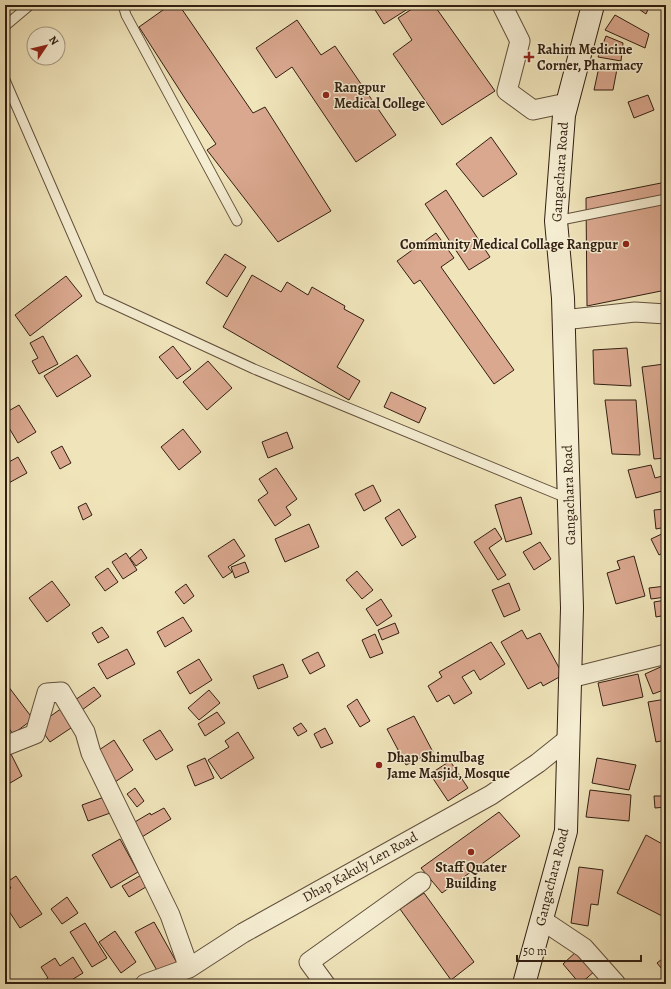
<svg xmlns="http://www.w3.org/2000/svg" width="671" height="989" viewBox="0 0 671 989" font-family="Alegreya,serif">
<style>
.building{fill:#daa88f;stroke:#311f11}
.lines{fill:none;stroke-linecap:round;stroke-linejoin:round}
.lane-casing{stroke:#61503b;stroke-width:11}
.street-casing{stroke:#61503b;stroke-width:21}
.secondary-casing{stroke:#311f11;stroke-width:24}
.lane{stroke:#f5edd2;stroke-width:9}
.street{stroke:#f5edd2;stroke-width:19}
.secondary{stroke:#f5edd2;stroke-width:22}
.poi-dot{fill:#8f2418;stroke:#f5edd2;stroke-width:1.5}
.labels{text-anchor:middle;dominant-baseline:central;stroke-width:3;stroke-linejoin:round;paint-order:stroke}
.poi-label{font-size:14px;font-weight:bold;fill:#311f11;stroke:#f5edd2;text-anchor:start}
.street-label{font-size:14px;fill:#311f11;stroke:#f5edd2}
</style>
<rect width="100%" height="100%" fill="#f0e4ba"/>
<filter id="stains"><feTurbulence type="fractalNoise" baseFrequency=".005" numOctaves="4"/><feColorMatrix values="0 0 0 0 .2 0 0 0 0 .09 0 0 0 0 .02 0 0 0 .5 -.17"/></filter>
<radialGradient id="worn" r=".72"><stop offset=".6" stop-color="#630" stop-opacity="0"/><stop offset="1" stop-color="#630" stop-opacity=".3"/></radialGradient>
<path class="building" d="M170 5H179L253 113 265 107 331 211 278 242 207 150 216 144 186 100 139 27Z
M372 5H414L384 24Z
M418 5H434L495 91 442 125 393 54 412 40 398 18Z
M633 5H650L646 14Z
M615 15 649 34 645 48 605 30Z
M297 20 321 55 335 46 396 135 356 162 292 67 276 78 256 48Z
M606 36 623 43 621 61 598 57Z
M599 67 617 69 613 90H594Z
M648 95 654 110 634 118 628 102Z
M491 137 517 174 483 197 456 164Z
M666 182V290L587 306 586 198Z
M446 190 490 257 469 270 425 204Z
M436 233 454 258 441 267 514 370 494 384 420 280 414 284 397 261Z
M225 254 246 267 227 297 206 283Z
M252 275 281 292 287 282 308 295 312 287 345 306 344 309 364 320 337 367 360 381 349 400 223 327Z
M66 276 82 296 30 336 15 315Z
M43 336 58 364 39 374 32 361 38 358 30 343Z
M173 346 191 369 177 379 159 357Z
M627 348 631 386 594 384 593 350Z
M77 355 91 376 57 397 44 376Z
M208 361 232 388 207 410 183 382Z
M664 364 666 375V458L654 459 642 367Z
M391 392 426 408 419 423 384 407Z
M605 400H636L640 455 612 454Z
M19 405 36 432 18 443 5 421V413Z
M183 429 201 452 179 470 161 447Z
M287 432 293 448 268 458 262 442Z
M62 446 71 463 60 469 51 452Z
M18 457 27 473 5 485V464Z
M651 465 655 478 666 475V490L636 498 628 470Z
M276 468 297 499 286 507 291 515 275 526 258 500 268 493 259 479Z
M373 485 381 501 364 511 355 494Z
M521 497 532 534 506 542 495 505Z
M86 503 92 515 83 520 78 507Z
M399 509 416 537 402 546 385 518Z
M666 509V527L656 529 654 510Z
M309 524 319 547 285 562 275 539Z
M495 528 502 539 489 548 506 575 498 580 474 542Z
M666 532V551L659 555 651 539Z
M234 539 245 556 228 567 232 572 223 578 208 556Z
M540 542 551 559 534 570 523 552Z
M141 549 147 558 136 566 130 558Z
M126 553 137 570 123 579 112 562Z
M634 556 645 596 616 604 607 573 620 569 617 561Z
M245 562 249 572 235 578 231 567Z
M108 568 118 582 105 591 95 577Z
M357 571 373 590 362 599 346 580Z
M52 581 70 605 47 622 29 598Z
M509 583 520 610 504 617 492 590Z
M186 584 194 596 184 604 175 592Z
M666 586V597L651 599 649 588Z
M381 599 392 616 377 626 366 609Z
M666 600V615L656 617 654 602Z
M183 617 192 631 165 647 157 632Z
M395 623 399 633 382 640 378 630Z
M102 627 109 637 98 643 92 633Z
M522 630 527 639 540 633 563 675 543 686 541 682 528 689 501 642Z
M375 634 383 653 370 658 362 640Z
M491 642 505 664 480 680 474 670 462 677 472 693 454 704 449 695 437 702 428 686 442 677 439 672Z
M127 649 135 664 107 679 98 664Z
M318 652 325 666 310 674 302 660Z
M199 659 212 680 190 694 177 672Z
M283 664 288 677 258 689 253 676Z
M665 665 666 689 653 694 645 674Z
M638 674 643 697 603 706 598 683Z
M8 686 33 719 13 734 5 723V688Z
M94 687 101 696 82 710 75 700Z
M209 690 220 703 199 720 188 708Z
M357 699 370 721 360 727 347 706Z
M666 699V740L656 742 648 702Z
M62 708 74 726 50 742 38 725Z
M217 712 225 723 205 736 198 724Z
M414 716 433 752 406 765 387 729Z
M301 723 307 731 298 736 293 728Z
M325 728 333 743 321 748 314 734Z
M160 730 173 750 156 760 143 740Z
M238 732 254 758 221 779 208 760 229 747 225 741Z
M114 740 133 770 112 784 93 754Z
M8 748 22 776 5 786V750Z
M205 758 214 778 195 786 187 766Z
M597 758 636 765 629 790 592 783Z
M450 761 468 788 448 801 430 774Z
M135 788 144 801 137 807 127 794Z
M590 790 631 795 629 821 586 817Z
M107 796 113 812 88 821 82 805Z
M654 796H666V807L655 808Z
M164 808 171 819 137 840 128 826 150 813 151 815Z
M499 812 520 836 442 893 421 868Z
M646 835 666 846V918L617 893Z
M120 839 138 872 111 888 92 855Z
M579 867 603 870 598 905 591 904 588 926 571 923Z
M145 873 151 884 129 897 122 886Z
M16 876 42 914 20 928 5 905V892L11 888 7 882Z
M424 893 474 962 451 980 400 909Z
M67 897 78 913 62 924 51 909Z
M154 922 177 963 159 974 135 932Z
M85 923 107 958 92 967 70 932Z
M115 931 136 962 121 973 99 942Z
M578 950 596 970 580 984 563 964Z
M666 956V974L657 963Z
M73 957 83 973 65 984H38L48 978 41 967 55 958 60 966Z"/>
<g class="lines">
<defs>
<path id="lane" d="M123 5 126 15 237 221
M5 26 30 5
M5 80 100 298 254 369 569 499
M556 221 666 199"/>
<path id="street" d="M502 5 520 41 507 91 533 110 557 105 567 104
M563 320 635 312 666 314
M570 678 666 654
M5 746 35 734 47 693 61 692 85 732 91 753 170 915 189 968
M542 920 584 948 616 984
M145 984 189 968 243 933 491 795 538 763 568 739
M325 984 309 962 421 882"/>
<path id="secondary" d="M524 984 566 831 572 608 563 298 556 221 564 115 593 5"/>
</defs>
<use href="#lane" class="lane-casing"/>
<use href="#street" class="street-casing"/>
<use href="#secondary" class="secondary-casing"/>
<use href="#lane" class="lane"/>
<use href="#street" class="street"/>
<use href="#secondary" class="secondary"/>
</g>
<g class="poi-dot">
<path d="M527 51h4v4h4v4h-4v4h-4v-4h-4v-4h4z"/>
<circle cx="326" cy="95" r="4"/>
<circle cx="626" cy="244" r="4"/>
<circle cx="379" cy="765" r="4"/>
<circle cx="471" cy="852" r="4"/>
</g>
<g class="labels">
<g class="poi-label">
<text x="537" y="49">Rahim Medicine<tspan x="537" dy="16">Corner, Pharmacy</tspan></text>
<text x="334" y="87">Rangpur<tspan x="334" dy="16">Medical College</tspan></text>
<text x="618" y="244" text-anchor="end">Community Medical Collage Rangpur</text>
<text x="387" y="757">Dhap Shimulbag<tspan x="387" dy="16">Jame Masjid, Mosque</tspan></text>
<text x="471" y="867" text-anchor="middle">Staff Quater<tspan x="471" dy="16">Building</tspan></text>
</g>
<g class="street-label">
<text transform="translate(560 172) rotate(-86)">Gangachara Road</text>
<text transform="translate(569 495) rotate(-92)">Gangachara Road</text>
<text transform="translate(360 867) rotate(-29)">Dhap Kakuly Len Road</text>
<text transform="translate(552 877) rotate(-76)">Gangachara Road</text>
</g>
</g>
<rect width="671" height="989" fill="none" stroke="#f0e4ba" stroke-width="20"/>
<rect x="6" y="6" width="659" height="977" fill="none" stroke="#311f11" stroke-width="2"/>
<rect x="10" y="10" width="651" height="969" fill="none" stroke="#311f11"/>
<g transform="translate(46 46) rotate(55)"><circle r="19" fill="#f5edd2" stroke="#a79b85"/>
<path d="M0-3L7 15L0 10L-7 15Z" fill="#8f2418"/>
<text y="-6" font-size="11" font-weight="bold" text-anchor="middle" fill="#311f11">N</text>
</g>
<path d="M517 955v6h124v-6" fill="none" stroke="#311f11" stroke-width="2"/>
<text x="523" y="955" font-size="12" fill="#311f11" stroke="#f5edd2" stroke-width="3" paint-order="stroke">50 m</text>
<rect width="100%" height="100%" filter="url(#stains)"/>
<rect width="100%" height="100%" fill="url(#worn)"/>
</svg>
